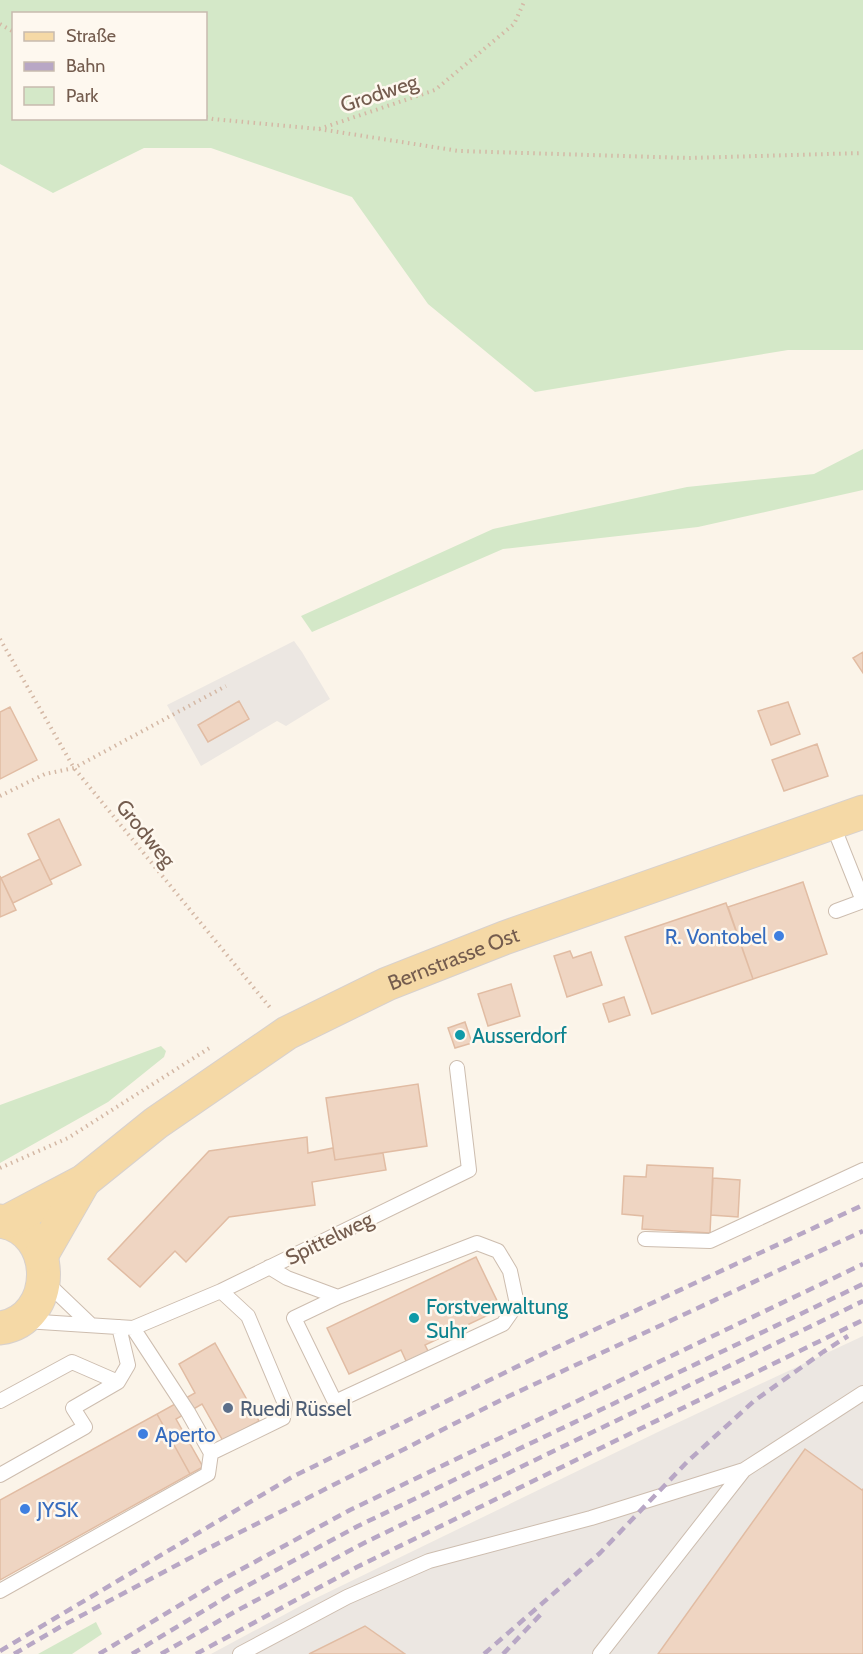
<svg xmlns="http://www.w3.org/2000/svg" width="863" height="1654" viewBox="0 0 863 1654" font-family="Cabin,sans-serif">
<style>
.industrial{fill:#ece7e2}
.green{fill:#d4e8c8;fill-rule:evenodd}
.building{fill:#efd5c2;stroke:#e1bca3;stroke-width:1.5}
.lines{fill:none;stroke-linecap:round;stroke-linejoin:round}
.lane-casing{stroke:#cdbdaf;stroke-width:16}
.primary-casing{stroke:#d8d1cd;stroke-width:35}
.path{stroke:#d4b8a5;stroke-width:4;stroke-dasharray:1.5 4.5;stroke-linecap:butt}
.lane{stroke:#fff;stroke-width:14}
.primary{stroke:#f5d9a6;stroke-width:33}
.rail{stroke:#b8a7c5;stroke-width:4.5;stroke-dasharray:9 6;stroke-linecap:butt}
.shop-dot{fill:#3f7fe0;stroke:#fef8ef;stroke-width:2}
.culture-dot{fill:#0f9aa8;stroke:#fef8ef;stroke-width:2}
.service-dot{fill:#5c6f8a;stroke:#fef8ef;stroke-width:2}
.labels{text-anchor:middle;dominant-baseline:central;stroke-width:5;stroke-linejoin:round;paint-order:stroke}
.street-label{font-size:21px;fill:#745c4e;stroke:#fef8ef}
.shop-label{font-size:21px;fill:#366cbe;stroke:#fef8ef;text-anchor:start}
.culture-label{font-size:21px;fill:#0d838f;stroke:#fef8ef;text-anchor:start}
.service-label{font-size:21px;fill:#4e5e75;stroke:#fef8ef;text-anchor:start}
</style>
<rect width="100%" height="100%" fill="#fbf4e9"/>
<path class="industrial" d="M294 641 302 652 330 699 286 726 277 721 201 766 167 705Z
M863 1336V1654H211L306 1603 660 1431Z"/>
<path class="green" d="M0 0H863V350H788L535 392 428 304 352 197 211 148H144L53 193 0 164ZM14 14H206V118H14Z
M863 449V490L698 527 503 549 312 632 301 616 493 529 687 487 814 474Z
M161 1046 166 1051 164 1057 108 1102 0 1163V1105Z
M96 1622 102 1634 72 1654H38Z"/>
<path class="building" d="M863 652V673L853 658Z
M239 701 249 719 208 742 198 725Z
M788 702 800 734 771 745 758 711Z
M10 707 37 760 0 779V712Z
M817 744 828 776 784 791 772 760Z
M59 819 81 865 50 880 28 834Z
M40 859 52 884 13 903 1 878Z
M0 876 16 910 0 917Z
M803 882 827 954 753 979 728 907Z
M726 903 753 979 652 1014 625 937Z
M570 951 573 958 591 952 602 985 567 997 554 956Z
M511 984 520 1016 488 1026 478 994Z
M624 997 630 1015 609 1022 603 1004Z
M465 1022 472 1043 455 1048 448 1028Z
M418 1084 427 1146 335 1160 326 1098Z
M307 1137 308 1153 333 1148 335 1160 383 1153 386 1170 312 1182 315 1205 229 1217 186 1262 175 1251 140 1287 108 1259 209 1151Z
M647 1165 713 1168 710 1233 642 1229 643 1216 622 1214 624 1176 646 1177Z
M713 1178 740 1180 738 1217 711 1215Z
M476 1257 501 1309 425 1345 429 1353 407 1363 401 1350 349 1374 327 1328Z
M215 1343 259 1421 223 1441 202 1404 176 1419 203 1467 190 1474 157 1414 195 1393 179 1364Z
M157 1414 190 1474 0 1580V1500Z
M805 1449 862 1490 863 1489V1654H658Z
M365 1626 405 1654H309Z"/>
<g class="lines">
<defs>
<path id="lane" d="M832 823 863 901
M836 911 863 901
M645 1239 710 1241 863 1170
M269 1267 287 1278 338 1297 477 1243 498 1251 510 1271 517 1304 503 1324 335 1402 294 1318 338 1297
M46 1282 90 1324
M25 1321 133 1328 221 1291 469 1170 457 1068
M133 1328 188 1412 211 1453 283 1418 285 1404 248 1316 221 1291
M0 1401 72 1362 118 1382
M0 1475 85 1427 73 1408 118 1382 128 1365 119 1327
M0 1591 208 1474 211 1453
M240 1654 347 1597 429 1561 591 1518 744 1470 863 1393
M600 1654 744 1470"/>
<g id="primary">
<path d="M0 1221C58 1229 58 1320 0 1328"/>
<path id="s1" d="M6 1222 84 1181 156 1123 287 1033 387 984 504 938 863 812"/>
<path d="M41 1256 84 1181"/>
</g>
</defs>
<use href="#lane" class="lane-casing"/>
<use href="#primary" class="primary-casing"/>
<path class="path" d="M0 24 14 32
M206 117 213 119 319 129 435 90 514 24 525 0
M319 129 459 151 689 158 863 153
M0 639 74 768 272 1010
M0 796 45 774 74 768 226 686
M0 1168 68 1138 211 1047"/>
<use href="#lane" class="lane"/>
<use href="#primary" class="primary"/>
<path class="rail" d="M0 1651 292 1477 553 1349 863 1205
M14 1654 60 1627 207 1549 507 1397 863 1231
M99 1654 218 1582 350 1510 863 1264
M132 1654 228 1596 358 1526 863 1284
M161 1654 238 1610 366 1542 863 1301
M196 1654 357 1567 863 1320
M484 1654 600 1553 688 1461 754 1401 823 1352 848 1336
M503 1654 542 1613"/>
</g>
<g class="shop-dot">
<circle cx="779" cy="936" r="6"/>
<circle cx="143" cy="1434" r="6"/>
<circle cx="25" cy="1509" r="6"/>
</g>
<g class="culture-dot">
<circle cx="460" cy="1035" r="6"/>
<circle cx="414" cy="1318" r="6"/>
</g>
<circle class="service-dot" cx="228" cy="1408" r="6"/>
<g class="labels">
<g class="street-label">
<text transform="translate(379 93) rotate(-18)">Grodweg</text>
<text transform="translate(146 833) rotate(51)">Grodweg</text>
<text stroke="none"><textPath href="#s1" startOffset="522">Bernstrasse Ost</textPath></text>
<text transform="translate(329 1238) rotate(-26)">Spittelweg</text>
</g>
<g class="shop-label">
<text x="767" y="936" text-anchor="end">R. Vontobel</text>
<text x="155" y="1434">Aperto</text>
<text x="37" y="1509">JYSK</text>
</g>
<g class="culture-label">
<text x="472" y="1035">Ausserdorf</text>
<text x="426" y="1306">Forstverwaltung<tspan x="426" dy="24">Suhr</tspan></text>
</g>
<g class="service-label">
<text x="240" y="1408">Ruedi Rüssel</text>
</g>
</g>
<rect x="12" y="12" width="195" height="108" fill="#fef8ef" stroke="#c7baaf" stroke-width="1.5"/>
<rect x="24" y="32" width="30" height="9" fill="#f5d9a6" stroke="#c7baaf" stroke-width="1.5"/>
<text x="66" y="42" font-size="18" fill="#745c4e">Straße</text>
<rect x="24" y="62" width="30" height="9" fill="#b8a7c5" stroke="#c7baaf" stroke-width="1.5"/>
<text x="66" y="72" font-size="18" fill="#745c4e">Bahn</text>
<rect x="24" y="87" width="30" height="18" fill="#d4e8c8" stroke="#c7baaf" stroke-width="1.5"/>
<text x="66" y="102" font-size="18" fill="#745c4e">Park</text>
</svg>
